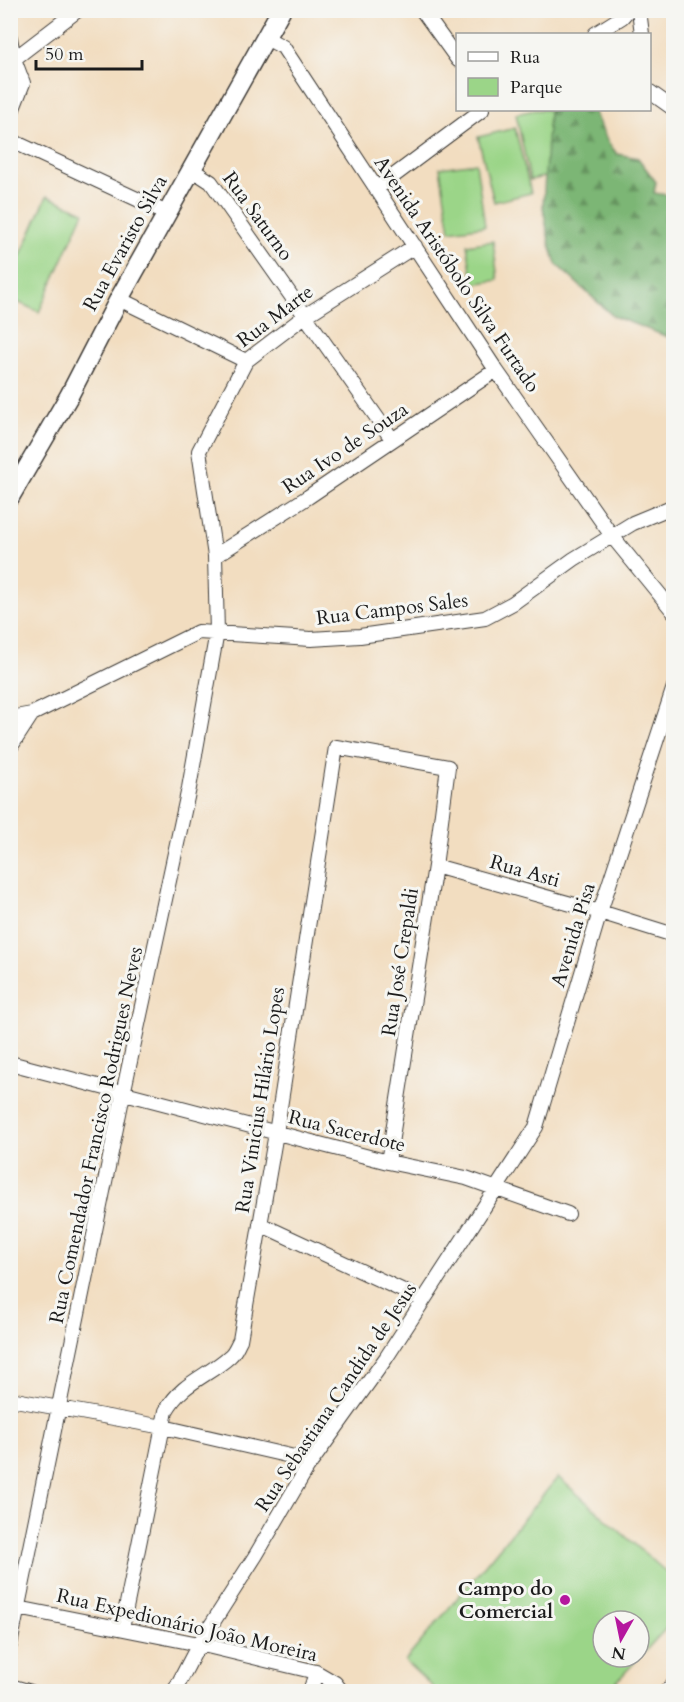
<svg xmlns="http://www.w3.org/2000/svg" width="684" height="1702" viewBox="0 0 684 1702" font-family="Cardo,serif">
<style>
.green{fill:#9bd588;stroke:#5c7852;stroke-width:1.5;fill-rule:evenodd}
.forest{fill:url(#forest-firs);stroke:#4c6948;stroke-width:1.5}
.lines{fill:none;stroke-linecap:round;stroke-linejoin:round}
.minor-casing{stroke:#3c3935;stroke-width:16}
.major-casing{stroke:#3c3935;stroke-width:21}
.minor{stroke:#fff;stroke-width:14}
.major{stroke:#fff;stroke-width:18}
.poi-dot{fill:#b5179e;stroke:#f6f6f2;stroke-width:2}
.labels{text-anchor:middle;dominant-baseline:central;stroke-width:6;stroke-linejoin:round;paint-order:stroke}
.street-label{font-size:20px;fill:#1c1c1c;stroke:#f6f6f2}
.poi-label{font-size:20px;font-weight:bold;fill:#1c1c1c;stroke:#f6f6f2;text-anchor:end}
</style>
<defs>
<pattern id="forest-firs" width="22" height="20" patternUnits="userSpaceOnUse" patternTransform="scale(1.5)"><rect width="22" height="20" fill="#7cb674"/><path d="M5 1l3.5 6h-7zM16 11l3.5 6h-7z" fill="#65935e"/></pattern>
</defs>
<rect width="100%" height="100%" fill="#f6f6f2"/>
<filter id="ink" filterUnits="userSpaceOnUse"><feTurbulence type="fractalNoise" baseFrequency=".0167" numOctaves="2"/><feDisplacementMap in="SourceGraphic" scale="12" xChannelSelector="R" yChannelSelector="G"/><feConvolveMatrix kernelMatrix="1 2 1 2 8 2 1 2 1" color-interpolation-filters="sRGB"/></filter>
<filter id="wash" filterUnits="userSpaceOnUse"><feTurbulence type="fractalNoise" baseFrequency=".008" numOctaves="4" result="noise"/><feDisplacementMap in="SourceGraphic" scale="24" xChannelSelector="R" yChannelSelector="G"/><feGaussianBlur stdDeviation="1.35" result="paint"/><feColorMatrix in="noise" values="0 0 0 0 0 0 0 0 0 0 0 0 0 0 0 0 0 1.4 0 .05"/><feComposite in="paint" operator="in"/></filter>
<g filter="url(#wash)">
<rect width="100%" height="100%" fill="#f2ddc0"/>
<path class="green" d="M534 110H565L579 169 530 180 516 114Z
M515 128 531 193 494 202 478 137Z
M476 163 485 226 450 231 440 168Z
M47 196 84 212 39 312 11 299V277Z
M493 241 498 280 473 284 467 245Z
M558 1477 673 1578V1621L608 1691H437L405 1661ZM603 1621H639V1657H603Z"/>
<path class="forest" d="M549 110H593L608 142 617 154 638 158 656 182 654 193 673 196V339L613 316 556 264 549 241 543 207Z"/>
</g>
<g filter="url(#ink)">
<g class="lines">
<defs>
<path id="minor" d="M422 10 458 60
M639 10 642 34
M595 34 622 17 628 10
M10 38 14 59 23 83 10 116
M266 38 283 47 496 370 612 536 674 612
M10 62 78 10
M650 92 674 109
M10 140 167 213
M191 169 211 182 392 439
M376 189 482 110
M119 299 246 361
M215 556 308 497 496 370
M10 718 32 714 198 632 311 639 360 636 485 618 513 603 574 559 633 523 674 506
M10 748 32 714
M435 866 600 912 674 935
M10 1063 388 1162 466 1178 568 1214
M260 1224 423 1300
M10 1399 163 1427 312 1461
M18 1608 199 1644 316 1672 335 1683 342 1692
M122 1628 166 1411C182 1382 207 1377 230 1356 235 1352 237 1345 240 1340L276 1133 336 747 448 767 435 866 388 1162
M10 1645 123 1094 189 788 217 632 215 556 199 451 246 361 305 316 415 246
M10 1686 31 1692
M174 1692 199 1644 256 1555 307 1468 386 1358 536 1127 600 912 674 687
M310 1692 316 1672
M666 1692 674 1683"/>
<path id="major" d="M10 497 69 396 119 299 281 10"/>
</defs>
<use href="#minor" class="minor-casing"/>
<use href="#major" class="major-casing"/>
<use href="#minor" class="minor"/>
<use href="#major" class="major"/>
</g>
</g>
<circle class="poi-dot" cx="565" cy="1600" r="6"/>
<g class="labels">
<g class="street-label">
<text transform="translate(258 216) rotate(54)">Rua Saturno</text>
<text transform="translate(125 243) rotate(-61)">Rua Evaristo Silva</text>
<text transform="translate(457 274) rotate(56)">Avenida Aristóbolo Silva Furtado</text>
<text transform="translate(275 316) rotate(-37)">Rua Marte</text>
<text transform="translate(345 448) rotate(-34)">Rua Ivo de Souza</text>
<text transform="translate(392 609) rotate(-7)">Rua Campos Sales</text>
<text transform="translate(525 871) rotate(16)">Rua Asti</text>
<text transform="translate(573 935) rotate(-73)">Avenida Pisa</text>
<text transform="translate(400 962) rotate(-81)">Rua José Crepaldi</text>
<text transform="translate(260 1100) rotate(-81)">Rua Vinicius Hilário Lopes</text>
<text transform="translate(347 1131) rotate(14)">Rua Sacerdote</text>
<text transform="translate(96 1135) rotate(-78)">Rua Comendador Francisco Rodrigues Neves</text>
<text transform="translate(336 1397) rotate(-56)">Rua Sebastiana Candida de Jesus</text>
<text transform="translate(187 1625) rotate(13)">Rua Expedionário João Moreira</text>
</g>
<g class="poi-label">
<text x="553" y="1588">Campo do<tspan x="553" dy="23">Comercial</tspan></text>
</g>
</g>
<rect width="684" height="1702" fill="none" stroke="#f6f6f2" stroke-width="36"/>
<rect x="456" y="33" width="195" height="78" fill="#f6f6f2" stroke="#9f9f9c" stroke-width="1.5"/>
<rect x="468" y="52" width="30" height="9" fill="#ffffff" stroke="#9f9f9c" stroke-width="1.5"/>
<text x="510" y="63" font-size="18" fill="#1c1c1c">Rua</text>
<rect x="468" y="78" width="30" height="18" fill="#9bd588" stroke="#9f9f9c" stroke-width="1.5"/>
<text x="510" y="93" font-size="18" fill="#1c1c1c">Parque</text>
<g transform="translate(621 1639) rotate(189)"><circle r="28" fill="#f6f6f2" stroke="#9f9f9c" stroke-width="1.5"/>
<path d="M0-4.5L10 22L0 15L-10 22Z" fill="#b5179e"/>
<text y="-9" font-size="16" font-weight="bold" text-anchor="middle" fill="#1c1c1c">N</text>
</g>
<path d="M36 60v9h106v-9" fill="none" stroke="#1c1c1c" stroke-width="3"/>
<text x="45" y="60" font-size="18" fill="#1c1c1c" stroke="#f6f6f2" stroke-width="4.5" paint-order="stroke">50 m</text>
</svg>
